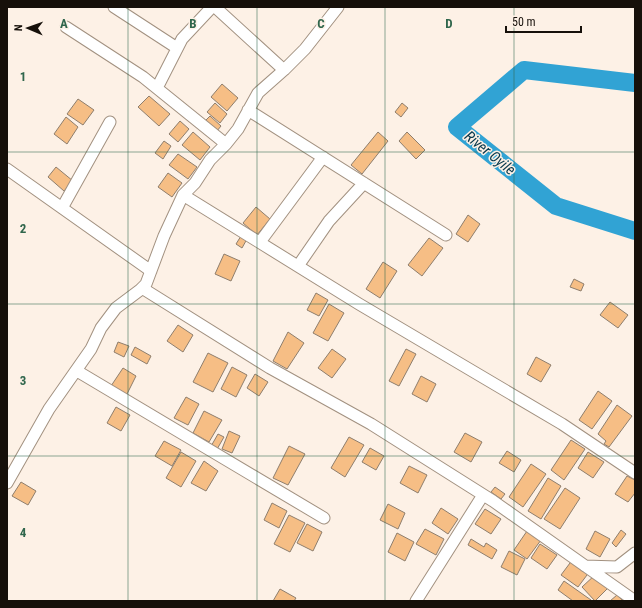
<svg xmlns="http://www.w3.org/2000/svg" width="642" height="608" viewBox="0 0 642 608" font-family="'Roboto Condensed',sans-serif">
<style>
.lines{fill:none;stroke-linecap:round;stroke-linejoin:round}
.river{stroke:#31a3d4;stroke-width:18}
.building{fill:#f6be85;stroke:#8e7e6d}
.street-casing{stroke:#a29180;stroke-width:13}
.street{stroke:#fff;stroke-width:11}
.grid{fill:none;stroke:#30664c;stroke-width:1;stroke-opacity:0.55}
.labels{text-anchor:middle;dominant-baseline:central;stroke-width:3;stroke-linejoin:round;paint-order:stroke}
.water-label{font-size:15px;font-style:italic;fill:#08394d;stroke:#fdf1e6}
.grid-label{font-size:13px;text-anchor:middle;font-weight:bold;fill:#30664c;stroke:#fdf1e6;stroke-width:3;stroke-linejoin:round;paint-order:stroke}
</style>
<rect width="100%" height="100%" fill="#fdf1e6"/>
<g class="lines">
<path class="river" d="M635 83 524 70 457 127 556 206 635 231"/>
</g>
<path class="building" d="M222 84 238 98 227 111 211 97Z
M149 96 170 114 159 126 138 107Z
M78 99 94 110 83 125 67 114Z
M215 103 227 114 220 123 207 112Z
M402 103 408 108 401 117 395 112Z
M210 116 221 126 217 131 205 121Z
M66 117 78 127 67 144 54 134Z
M180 121 189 129 178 142 169 134Z
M193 132 210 147 200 160 182 145Z
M378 132 388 141 362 174 351 165Z
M407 132 425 150 416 159 399 141Z
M164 141 171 146 163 159 155 153Z
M178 154 197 167 188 179 169 165Z
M56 167 73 181 64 191 48 177Z
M168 173 182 183 172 197 158 187Z
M256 207 270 219 257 235 243 223Z
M468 215 480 224 468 242 456 234Z
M241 236 247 239 242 248 236 244Z
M429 238 443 248 422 276 408 265Z
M224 254 240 261 231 281 215 274Z
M383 262 397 271 380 298 366 289Z
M574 279 584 284 581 291 570 287Z
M316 293 328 300 319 316 307 310Z
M610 302 628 315 618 328 600 315Z
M329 304 344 313 328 341 313 333Z
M178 325 193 335 183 352 167 341Z
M288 332 304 343 287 369 273 361Z
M118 342 129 346 124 357 114 352Z
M135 347 151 356 147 364 131 355Z
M332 349 346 359 332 378 318 368Z
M406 349 416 354 399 386 389 381Z
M208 353 228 363 213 392 193 382Z
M536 357 551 365 541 382 527 374Z
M232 367 247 375 236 397 221 389Z
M123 368 136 376 126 396 111 386Z
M255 374 268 382 259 396 247 388Z
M421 376 436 384 427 402 412 394Z
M598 391 612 401 592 429 579 420Z
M186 397 199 404 188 425 174 418Z
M617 405 632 416 609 447 604 444 606 441 598 434Z
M116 407 130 415 121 431 107 423Z
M204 411 222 420 209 442 193 433Z
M229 431 240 436 232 453 222 449Z
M465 433 482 442 471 462 454 452Z
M218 434 224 437 216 451 210 448Z
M349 437 364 445 345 477 331 468Z
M571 440 585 449 564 480 551 470Z
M164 441 181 450 172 466 155 456Z
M289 446 305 454 288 485 273 478Z
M370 448 384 456 376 470 362 462Z
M507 451 521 460 514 472 499 463Z
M181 452 196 461 181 487 166 478Z
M588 452 604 462 593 478 578 468Z
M204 461 218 471 206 491 191 483Z
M531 464 546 474 523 507 509 497Z
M409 466 427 475 418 493 400 483Z
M627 476 635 480V493L628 502 615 494Z
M548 478 561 486 541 519 528 511Z
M21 482 36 491 28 505 12 496Z
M495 487 505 494 501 499 491 492Z
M565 488 580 498 560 529 544 519Z
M272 503 287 511 279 528 264 520Z
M388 504 405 513 398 529 380 520Z
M441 508 458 519 448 534 432 523Z
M485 509 501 519 491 534 475 524Z
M289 515 305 523 290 552 274 544Z
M307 524 322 532 313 551 297 543Z
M425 529 444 539 436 555 416 544Z
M621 530 626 534 616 547 612 543Z
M527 531 541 540 527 559 514 550Z
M595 531 610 539 600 557 586 549Z
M397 533 414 542 405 561 388 552Z
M471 539 484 547 486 543 497 550 492 559 468 545Z
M540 544 557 555 547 569 531 558Z
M509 551 525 559 517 575 501 567Z
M573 559 590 571 578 587 561 575Z
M596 574 609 587 595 601 582 587Z
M564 581 591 600 590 601H573L558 590Z
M280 589 296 598 294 601H273Z
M617 595 623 601H610Z"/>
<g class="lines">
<defs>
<path id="street" d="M114 7 177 48
M215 7 284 70
M66 27 143 77 226 144
M157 88 182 39 212 7
M248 110 446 235
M7 169 151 271
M183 195 359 304 562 424 635 473
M62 208 110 122
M260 242 323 157
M298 266 329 221 364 183
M142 288 270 368 371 424 493 501 635 601
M77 371 324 518
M7 483 49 409 91 349 101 328 116 308 140 290 146 284 164 236 183 195 195 183 210 160 226 144 238 129 258 93 284 70 305 49 338 7
M585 566 617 567 635 553
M416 601 483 495"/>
</defs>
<use href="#street" class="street-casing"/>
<use href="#street" class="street"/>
</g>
<path class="grid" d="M128 7V601M257 7V601M385 7V601M514 7V601M7 152H635M7 304H635M7 456H635"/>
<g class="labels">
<g class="water-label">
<text transform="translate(490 153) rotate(39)">River Oyile</text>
</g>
</g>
<g class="grid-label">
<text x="64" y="28">A</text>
<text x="193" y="28">B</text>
<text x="321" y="28">C</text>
<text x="449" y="28">D</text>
<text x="23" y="81">1</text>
<text x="23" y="233">2</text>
<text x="23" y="385">3</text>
<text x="23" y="537">4</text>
</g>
<rect width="642" height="608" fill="none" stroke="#16100a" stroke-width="16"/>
<g transform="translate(28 28) rotate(272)" stroke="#fdf1e6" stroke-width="3" paint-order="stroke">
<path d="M0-3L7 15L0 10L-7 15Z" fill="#16100a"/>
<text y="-6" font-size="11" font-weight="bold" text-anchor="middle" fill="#16100a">N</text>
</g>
<path d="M506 26v6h75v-6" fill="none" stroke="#16100a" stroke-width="2"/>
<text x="512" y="26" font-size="12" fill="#16100a" stroke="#fdf1e6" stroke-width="3" paint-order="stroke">50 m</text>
</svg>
